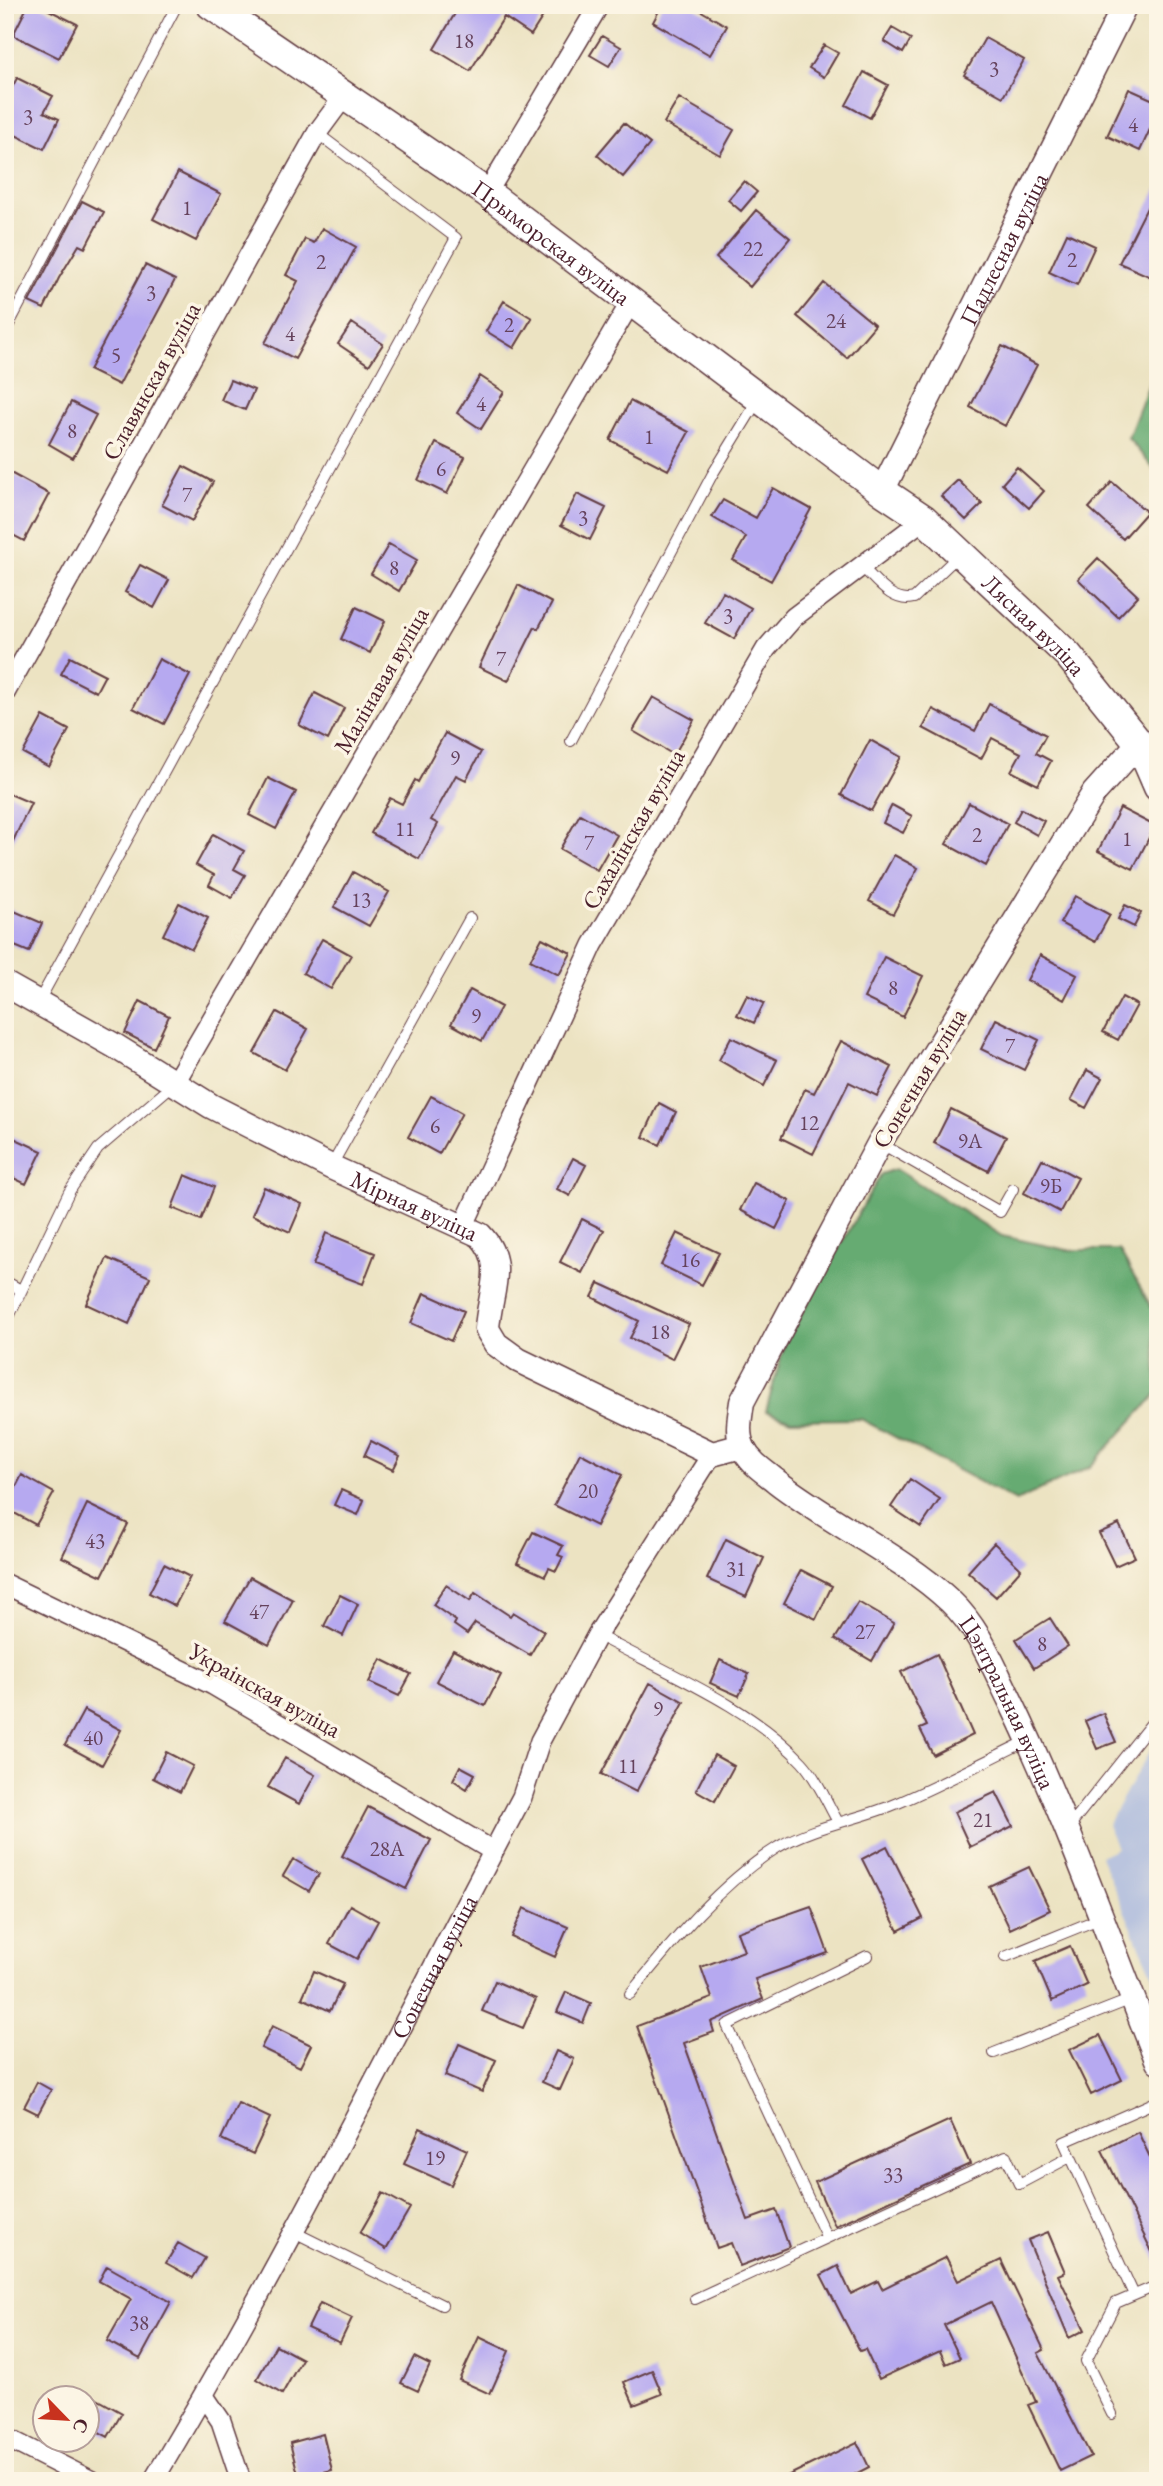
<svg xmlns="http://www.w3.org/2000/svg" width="1163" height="2486" viewBox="0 0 1163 2486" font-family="'EB Garamond',serif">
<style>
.industrial{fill:#bac4de}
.forest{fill:#66ab72;stroke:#58654e;stroke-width:2}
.building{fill:#b6a9f0}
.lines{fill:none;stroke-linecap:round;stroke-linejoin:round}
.service-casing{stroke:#623c42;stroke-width:12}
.minor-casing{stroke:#623c42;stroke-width:22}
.tertiary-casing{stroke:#623c42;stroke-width:27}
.secondary-casing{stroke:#623c42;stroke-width:31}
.service{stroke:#fff;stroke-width:10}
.minor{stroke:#fff;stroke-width:19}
.tertiary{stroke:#fff;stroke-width:24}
.secondary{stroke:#fff;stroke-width:28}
.labels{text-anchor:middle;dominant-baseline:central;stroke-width:7;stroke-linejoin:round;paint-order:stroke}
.number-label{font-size:21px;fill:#65425c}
.street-label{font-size:24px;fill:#4a1f2b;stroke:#fcf5e5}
</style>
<rect width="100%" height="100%" fill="#fcf5e5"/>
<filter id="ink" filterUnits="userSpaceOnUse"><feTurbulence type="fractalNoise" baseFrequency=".0143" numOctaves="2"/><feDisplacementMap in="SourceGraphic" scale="14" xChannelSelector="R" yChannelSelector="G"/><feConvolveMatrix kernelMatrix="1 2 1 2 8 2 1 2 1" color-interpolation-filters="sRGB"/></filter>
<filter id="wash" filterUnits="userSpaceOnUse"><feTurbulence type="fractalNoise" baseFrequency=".00686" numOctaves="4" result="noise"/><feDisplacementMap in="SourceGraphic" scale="28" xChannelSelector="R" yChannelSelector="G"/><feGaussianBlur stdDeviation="1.57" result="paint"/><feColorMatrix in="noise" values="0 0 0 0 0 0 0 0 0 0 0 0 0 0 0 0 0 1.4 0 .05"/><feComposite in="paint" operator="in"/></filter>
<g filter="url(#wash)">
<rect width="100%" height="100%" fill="#ece3c2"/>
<path class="industrial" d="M1158 1737V1987L1100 1856 1117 1848 1107 1825Z"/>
<path class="forest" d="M1158 361V474L1128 438Z
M896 1169 1002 1236 1067 1250H1119L1153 1310 1158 1393 1090 1467 1016 1501 861 1419 791 1420 766 1411 785 1343 881 1174Z"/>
<g id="blocks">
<path class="building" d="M28 5H39L77 24 59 58 13 35Z
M460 5H550L531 35 504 17 470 71 434 49Z
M662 5H691L727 26 710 55 653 22Z
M892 28 911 39 903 53 884 41Z
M602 36 621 47 609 66 590 55Z
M985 38 1024 60 1003 97 964 75Z
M824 45 838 53 824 77 809 68Z
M864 72 888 85 870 118 846 105Z
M17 78 53 96 44 112 59 119 44 149 5 130V101Z
M1129 89 1158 102V112L1140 151 1107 136Z
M679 98 734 130 720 155 664 123Z
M624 123 650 144 623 177 597 155Z
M178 172 221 194 196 241 153 219Z
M744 181 757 192 741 211 728 200Z
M1158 186V280L1119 263Z
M82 201 104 212 85 248 79 245 59 278 44 309 29 302Z
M756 210 790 238 750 287 716 258Z
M322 228 356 247 295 359 265 343 298 281 286 275 305 239 314 243Z
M1067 233 1095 246 1077 285 1049 272Z
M145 265 175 280 119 385 89 370Z
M824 283 875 325 847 358 797 316Z
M504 301 532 318 514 348 486 331Z
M352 323 383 344 369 365 338 344Z
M1002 346 1037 365 1005 426 970 407Z
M480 376 504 392 481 429 457 413Z
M230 380 254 390 245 410 221 400Z
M630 401 689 432 668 470 610 440Z
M71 402 96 415 73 458 49 444Z
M436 443 465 457 447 494 418 480Z
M183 466 213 482 192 521 162 505Z
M1017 467 1044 491 1029 508 1002 484Z
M5 470 49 494 24 541 5 531Z
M958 480 982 504 966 520 941 496Z
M1112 482 1147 512 1123 539 1089 508Z
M773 488 811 509 771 581 733 560 746 537 712 517 723 500 756 518Z
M577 494 606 508 590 540 561 525Z
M389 544 417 560 399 591 371 574Z
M1098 558 1138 596 1118 617 1078 579Z
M140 565 169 580 154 608 125 592Z
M518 585 552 603 538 629 535 627 508 681 479 667Z
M723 592 751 608 734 639 705 623Z
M356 607 385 621 370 653 341 639Z
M70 657 105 675 96 692 61 674Z
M159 659 190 675 164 724 133 708Z
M315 693 344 708 328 740 299 725Z
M653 697 694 720 674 755 633 731Z
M989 704 1046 735 1036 753 1051 761 1038 785 1011 771 1021 753 992 738 981 759 923 728 933 709 975 731Z
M43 716 69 730 49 767 23 753Z
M445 733 481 752 466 780 456 775 431 820 438 824 419 859 371 833 390 798 402 804 415 780 418 782Z
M870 740 901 757 871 811 841 795Z
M268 778 296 792 276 829 249 815Z
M5 792 31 803 5 858Z
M969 803 1008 824 986 866 946 844Z
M892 805 912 816 903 833 883 823Z
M1120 808 1155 826 1133 869 1098 851Z
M1021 809 1044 821 1037 835 1014 822Z
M580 814 617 835 597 870 560 849Z
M213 834 244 851 234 869 245 875 232 898 209 885 214 875 196 865Z
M894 855 918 868 893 914 869 901Z
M353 872 389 892 369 926 334 907Z
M1075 896 1110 915 1095 942 1060 923Z
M179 903 208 918 192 949 163 935Z
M1125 905 1141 913 1134 927 1118 919Z
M5 907 42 923 29 952 5 942Z
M542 938 571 953 559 975 530 960Z
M322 939 351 955 331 989 303 973Z
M1040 955 1077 975 1064 1000 1027 980Z
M884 957 923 976 903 1017 864 998Z
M470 990 501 1007 482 1041 451 1024Z
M747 995 764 1003 754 1023 737 1015Z
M1122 997 1137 1005 1118 1040 1103 1032Z
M140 1001 169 1016 154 1048 125 1033Z
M277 1012 308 1029 285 1070 254 1053Z
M996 1019 1039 1040 1024 1070 981 1049Z
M731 1037 777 1060 764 1086 719 1060Z
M841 1041 892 1067 877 1096 849 1082 813 1154 781 1138 805 1089 814 1093Z
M1087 1070 1102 1078 1086 1108 1071 1100Z
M431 1096 462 1113 439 1154 408 1137Z
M659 1103 676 1112 660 1145 643 1137Z
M951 1109 1006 1137 988 1171 934 1143Z
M5 1134 42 1151 26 1184 5 1174Z
M573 1158 586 1165 570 1196 557 1189Z
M1042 1159 1078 1178 1060 1212 1024 1193Z
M185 1175 214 1187 201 1220 172 1208Z
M754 1183 790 1201 776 1229 740 1210Z
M264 1187 302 1204 290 1232 252 1215Z
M582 1219 604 1230 582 1273 560 1262Z
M326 1233 375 1253 363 1284 313 1265Z
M677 1233 719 1253 702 1285 661 1265Z
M107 1258 150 1277 129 1324 86 1304Z
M599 1283 689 1324 672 1359 630 1338 639 1321 592 1297Z
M424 1293 464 1311 451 1341 411 1323Z
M371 1441 400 1456 393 1470 364 1456Z
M580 1453 622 1475 596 1526 554 1505Z
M22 1475 54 1493 36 1525 5 1508Z
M910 1479 940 1499 921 1527 891 1507Z
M341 1490 364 1500 358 1515 334 1505Z
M87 1504 128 1524 102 1576 62 1557Z
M1119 1524 1135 1557 1115 1566 1099 1533Z
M533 1532 563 1546 558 1555 563 1557 556 1571 549 1568 545 1576 517 1563Z
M726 1539 764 1558 746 1597 707 1579Z
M994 1543 1021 1569 996 1597 968 1572Z
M164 1564 190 1577 175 1606 149 1593Z
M801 1570 832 1586 816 1619 784 1603Z
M250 1577 293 1600 269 1645 225 1621Z
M446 1585 470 1601 475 1593 510 1616 513 1612 544 1631 530 1655 475 1623 467 1634 454 1625 456 1621 433 1605Z
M340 1595 358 1604 343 1636 324 1626Z
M858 1602 894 1623 872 1661 835 1639Z
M1050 1618 1068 1646 1034 1668 1016 1639Z
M453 1650 501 1675 485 1706 436 1681Z
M937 1654 973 1735 933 1755 920 1729 927 1726 901 1672Z
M381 1659 411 1674 399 1696 369 1682Z
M720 1660 749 1674 739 1696 710 1683Z
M650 1683 684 1702 636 1792 601 1774Z
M84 1710 121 1730 102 1765 65 1745Z
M1103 1713 1116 1742 1097 1749 1085 1721Z
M166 1752 193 1766 180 1792 153 1778Z
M714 1755 734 1766 715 1801 696 1790Z
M285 1758 315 1775 299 1804 268 1787Z
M460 1766 475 1774 467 1789 453 1780Z
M996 1792 1013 1826 970 1847 954 1812Z
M368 1807 431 1840 406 1889 342 1856Z
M887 1846 923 1918 898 1931 862 1859Z
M293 1859 319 1874 309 1891 283 1876Z
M1029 1867 1050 1910 1010 1929 989 1886Z
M350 1905 378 1921 357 1959 329 1944Z
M811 1906 828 1953 755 1979 763 1999 711 2022 714 2032 684 2043 748 2220 776 2210 789 2247 740 2266 731 2243 717 2248 637 2026 712 1998 701 1967 744 1951 737 1932Z
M524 1908 568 1927 555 1957 511 1937Z
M1070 1946 1087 1985 1052 2001 1035 1961Z
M314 1971 343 1984 330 2011 302 1998Z
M495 1981 536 1999 523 2028 482 2011Z
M566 1992 591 2003 583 2023 557 2012Z
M272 2026 311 2045 300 2067 261 2048Z
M1100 2035 1122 2080 1091 2095 1069 2050Z
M459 2044 496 2060 482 2092 445 2076Z
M556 2051 574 2059 560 2090 542 2082Z
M37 2082 51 2090 38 2114 24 2107Z
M238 2103 270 2118 253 2154 221 2139Z
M950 2120 970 2164 835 2226 815 2182Z
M420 2128 467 2150 451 2185 404 2164Z
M1138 2132 1158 2174V2264L1102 2150Z
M383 2193 410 2208 386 2249 360 2233Z
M1048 2232 1065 2272 1058 2275 1085 2330 1069 2338 1028 2240Z
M178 2243 205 2258 193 2278 166 2263Z
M946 2257 958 2281 1001 2260 1044 2350 1038 2353 1091 2456 1060 2471 1028 2405 1036 2402 991 2302 944 2325 960 2358 946 2364 940 2351 879 2379 865 2349 860 2351 821 2275 838 2266 851 2294 878 2281 882 2289Z
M107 2266 171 2302 140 2359 107 2341 131 2299 99 2281Z
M320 2303 352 2318 340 2343 308 2328Z
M479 2337 509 2351 490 2394 459 2380Z
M276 2345 302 2359 282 2394 257 2379Z
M414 2357 430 2365 418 2391 401 2383Z
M652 2370 662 2394 634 2405 624 2382Z
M88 2394 122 2413 108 2437 88 2426Z
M323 2434 332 2470 299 2478 290 2443Z
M857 2442 869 2467 842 2481H777Z"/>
</g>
</g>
<g filter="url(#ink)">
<use href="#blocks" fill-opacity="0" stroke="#623c42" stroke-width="2"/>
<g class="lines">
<defs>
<path id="service" d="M5 332 177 5
M861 566C876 580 892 604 914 598L959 555
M571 741 712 475 758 400
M39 1001 456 238 317 133
M880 1143 1000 1212 1013 1189
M332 1165 470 918
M5 1281 21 1290
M5 1325 69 1192 98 1149 174 1084
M597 1635C663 1671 750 1706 802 1762 817 1778 827 1803 838 1822
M1068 1828 1158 1715
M867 1956 727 2025 827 2238 1006 2156 1019 2184 1070 2157
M1005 1957 1101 1918
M630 1994C673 1941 719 1884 778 1847 815 1825 859 1820 898 1803 943 1784 985 1761 1029 1740
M994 2053 1132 1999
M294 2232 442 2305
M1134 2295 1064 2142 1158 2101
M695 2299 827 2238
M1112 2414 1086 2361 1116 2303 1158 2285"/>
<g id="minor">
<path d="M487 193 599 5"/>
<path d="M5 693 317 133 345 95"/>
<path d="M174 1084 632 300"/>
<path d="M464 1225 593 945 766 649 794 617 924 519"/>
<path d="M5 1584 213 1685 493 1851"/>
<path d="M204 2396 221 2421 241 2481"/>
<path d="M5 2437 92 2481"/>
<path id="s1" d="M153 2481C286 2259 401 2026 522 1797L540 1741 597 1635 712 1454"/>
</g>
<g id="tertiary">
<path id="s2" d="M882 491 1125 5"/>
<path id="s3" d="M1139 743 1094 793 880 1142 742 1402C740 1417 736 1433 743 1448 750 1463 764 1471 776 1481 830 1523 902 1556 950 1601 979 1628 993 1666 1010 1700 1067 1818 1109 1941 1158 2062"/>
<path id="s4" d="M5 984 115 1046 211 1106 331 1167 480 1235C508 1264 489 1293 487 1329L496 1344 518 1360 712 1454 742 1446"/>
</g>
<g id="secondary">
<path id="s5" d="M211 5 487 193 882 491 924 519 1068 655 1139 743 1158 787"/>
</g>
</defs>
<use href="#service" class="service-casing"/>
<use href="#minor" class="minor-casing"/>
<use href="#tertiary" class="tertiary-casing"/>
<use href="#secondary" class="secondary-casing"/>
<use href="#service" class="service"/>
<use href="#minor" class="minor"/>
<use href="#tertiary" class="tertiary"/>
<use href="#secondary" class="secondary"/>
</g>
</g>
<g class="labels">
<g class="number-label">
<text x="464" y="40">18</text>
<text x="994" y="68">3</text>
<text x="28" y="116">3</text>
<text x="1133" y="124">4</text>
<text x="187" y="207">1</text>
<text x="753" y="248">22</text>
<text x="1072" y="259">2</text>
<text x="321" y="261">2</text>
<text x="151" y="292">3</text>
<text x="836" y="320">24</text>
<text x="509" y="324">2</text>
<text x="290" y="333">4</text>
<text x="116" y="354">5</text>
<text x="481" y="403">4</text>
<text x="72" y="430">8</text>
<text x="649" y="436">1</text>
<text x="441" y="468">6</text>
<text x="187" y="494">7</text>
<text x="583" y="517">3</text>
<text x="394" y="567">8</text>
<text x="728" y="615">3</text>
<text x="501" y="658">7</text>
<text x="455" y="757">9</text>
<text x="405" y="828">11</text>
<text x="977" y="834">2</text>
<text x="1127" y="838">1</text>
<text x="589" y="842">7</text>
<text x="361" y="899">13</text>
<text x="893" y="987">8</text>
<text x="476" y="1015">9</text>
<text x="1010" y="1045">7</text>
<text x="809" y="1122">12</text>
<text x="435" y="1125">6</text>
<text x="970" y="1140">9А</text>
<text x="1051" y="1185">9Б</text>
<text x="690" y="1259">16</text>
<text x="660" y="1331">18</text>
<text x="588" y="1490">20</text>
<text x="95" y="1540">43</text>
<text x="736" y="1568">31</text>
<text x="259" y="1611">47</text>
<text x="865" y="1631">27</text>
<text x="1042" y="1643">8</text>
<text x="658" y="1708">9</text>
<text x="93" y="1737">40</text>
<text x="628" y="1765">11</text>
<text x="983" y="1819">21</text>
<text x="387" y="1848">28А</text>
<text x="435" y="2157">19</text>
<text x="893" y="2174">33</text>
<text x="139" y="2322">38</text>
</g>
<g class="street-label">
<text stroke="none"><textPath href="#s5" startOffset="415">Прыморская вуліца</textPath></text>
<text stroke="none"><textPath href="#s2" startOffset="271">Падлесная вуліца</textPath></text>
<text transform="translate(151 381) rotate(-61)">Славянская вуліца</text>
<text stroke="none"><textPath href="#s5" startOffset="1032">Лясная вуліца</textPath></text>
<text transform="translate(381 680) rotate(-60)">Малінавая вуліца</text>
<text transform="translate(633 829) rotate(-60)">Сахалінская вуліца</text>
<text transform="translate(919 1078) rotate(-59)">Сонечная вуліца</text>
<text stroke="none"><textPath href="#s4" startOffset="466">Мірная вуліца</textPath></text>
<text transform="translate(265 1690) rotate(29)">Украінская вуліца</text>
<text stroke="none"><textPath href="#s3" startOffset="1194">Цэнтральная вуліца</textPath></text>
<text stroke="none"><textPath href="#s1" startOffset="586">Сонечная вуліца</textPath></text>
</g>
</g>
<rect width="1163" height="2486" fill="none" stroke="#fcf5e5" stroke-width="28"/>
<g transform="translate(66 2419) rotate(115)"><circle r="33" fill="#fcf5e5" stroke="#b59f9b" stroke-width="2"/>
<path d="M0-5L12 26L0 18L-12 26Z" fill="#c8321e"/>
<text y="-10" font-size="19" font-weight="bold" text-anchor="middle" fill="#4a1f2b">С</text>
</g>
</svg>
